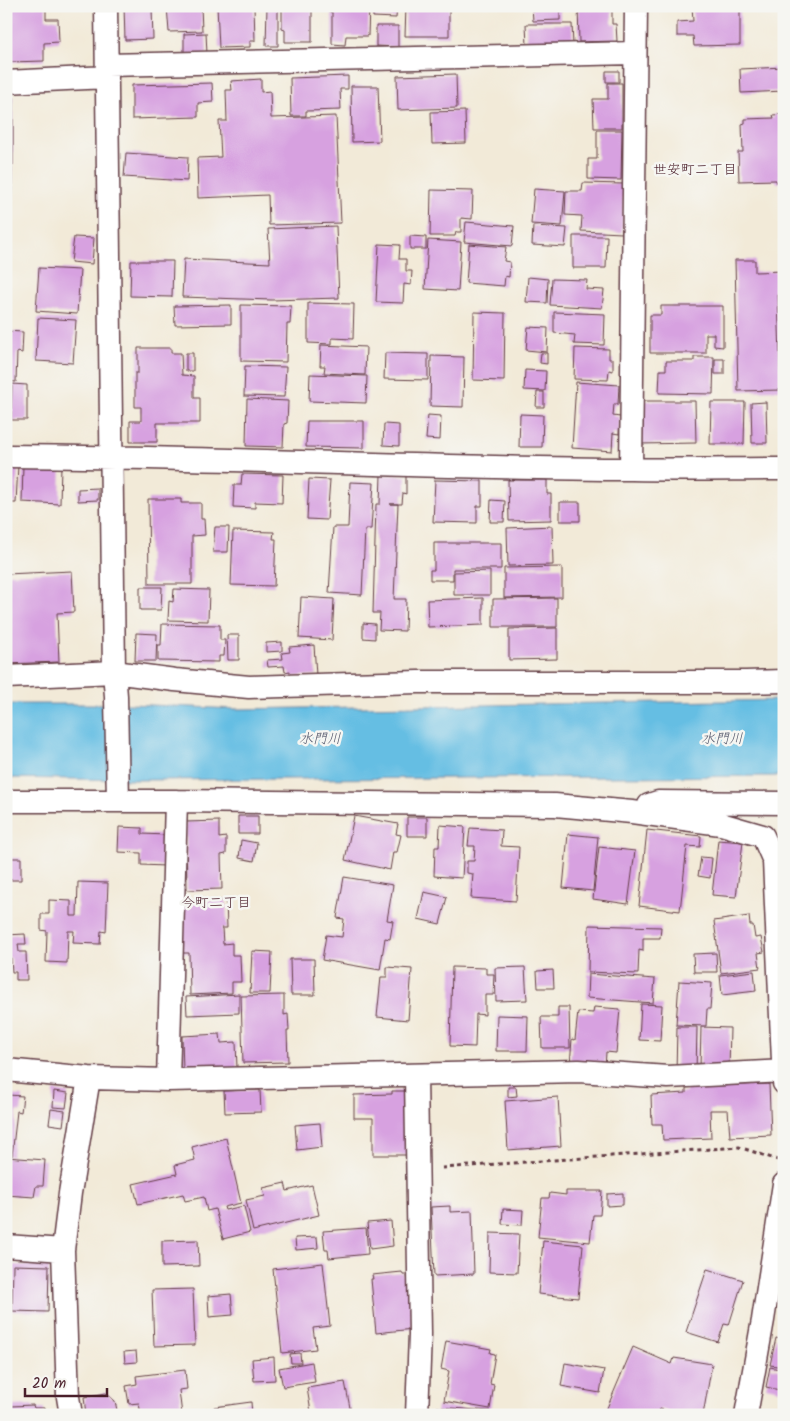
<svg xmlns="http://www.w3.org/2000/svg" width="790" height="1421" viewBox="0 0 790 1421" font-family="Kalam,'Klee One',sans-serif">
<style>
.water{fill:#65bee3;stroke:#586e87}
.building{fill:#d7a1e0}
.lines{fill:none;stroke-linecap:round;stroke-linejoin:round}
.minor-casing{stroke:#633d45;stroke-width:25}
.path{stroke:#633d45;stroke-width:3;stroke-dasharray:4 4;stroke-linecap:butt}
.minor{stroke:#fff;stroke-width:22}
.labels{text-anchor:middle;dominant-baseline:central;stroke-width:5;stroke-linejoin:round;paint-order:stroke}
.neighbourhood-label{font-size:14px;fill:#4a1f2b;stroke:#f6f6f2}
.water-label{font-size:14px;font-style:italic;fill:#53576b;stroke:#f6f6f2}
</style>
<rect width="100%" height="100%" fill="#f6f6f2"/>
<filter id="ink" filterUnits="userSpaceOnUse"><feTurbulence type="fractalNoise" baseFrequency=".02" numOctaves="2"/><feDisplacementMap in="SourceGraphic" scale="10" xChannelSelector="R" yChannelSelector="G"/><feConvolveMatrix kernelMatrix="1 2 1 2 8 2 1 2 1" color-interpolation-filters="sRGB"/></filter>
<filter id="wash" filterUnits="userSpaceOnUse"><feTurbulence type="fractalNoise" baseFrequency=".0096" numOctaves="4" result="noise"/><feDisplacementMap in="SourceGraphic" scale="20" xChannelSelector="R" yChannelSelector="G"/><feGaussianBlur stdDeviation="1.12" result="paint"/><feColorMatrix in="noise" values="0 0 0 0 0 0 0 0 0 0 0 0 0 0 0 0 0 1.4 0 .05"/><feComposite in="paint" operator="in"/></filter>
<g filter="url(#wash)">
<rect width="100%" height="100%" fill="#f2ead8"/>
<path class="water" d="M784 700V776L137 780 6 778V704H129L236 709Z"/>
<g id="blocks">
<path class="building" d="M8 6H46V19H58L59 42 44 43V61L10 62Z
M124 6H158V8L152 9 153 39 125 40Z
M167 6H201L202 31 169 32Z
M217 6H254L255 41H250V47L219 48Z
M267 6H278V46H266Z
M282 6H312V42H285V30L282 29Z
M329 6H369L368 36H346L345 45 332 44V12H329Z
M373 6H397L396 18 373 17Z
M406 6H449V36H405Z
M532 6H568V9L560 10V20L533 21Z
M578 6H612V24H616L617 41 579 42Z
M692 6H740V45L694 46 693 36H677V22L693 21Z
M526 24H572L573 45 527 46Z
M376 26H398V47L376 46Z
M206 33 207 54 184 55V34Z
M784 67V91L741 93 740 69Z
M606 71H619V82H606Z
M456 74 457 108 398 110 397 76Z
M348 76V89H340L341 110 306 111V116H291L290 78Z
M261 79V92L270 91 271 118 336 116 341 223 269 225 268 195 198 198 197 158 221 157 219 121H227L226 90H232L231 81Z
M212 83 213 102 198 103V117L132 119V85Z
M608 83H622V128H594L593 99H608Z
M351 86H378L380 141 352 142Z
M6 97H13V165H6Z
M465 111 466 143 432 144 431 112Z
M784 114V182L777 183 776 180 739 181 738 152H743L742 124 745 123V119L774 118 773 115Z
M597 130H622L621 180 588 179V159H597Z
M126 153 188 157 187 181 124 177Z
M6 168H12L11 235 6 234Z
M583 183 624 184 622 233 581 231 582 216 565 215 566 191H582Z
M534 189 565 191 562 226 531 224Z
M431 190 473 191 472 219 461 218V232H456L455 236H430Z
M466 222 514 226 512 246 464 242Z
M336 226 339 298 272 300 182 297 184 259 270 263 268 229Z
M533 226 567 228 565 247 532 245Z
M410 236 426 237V249H410Z
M573 236H607L606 268H573Z
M74 237 94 238 92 264 71 262Z
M428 240 461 242 458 291 425 289Z
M379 244 400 245 399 259H406V271H412L411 285 404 284 403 303 376 302Z
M469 244 506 247 504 261 510 262 509 277 505 276 504 286 466 283Z
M735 260H755V272L784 271V294L778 295 781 390 738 391Z
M131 261H173L172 297 130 296Z
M39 268 80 270 77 314 36 311Z
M528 277 548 279 547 303 526 302Z
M552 279 587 280 586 289 604 290 602 308 550 305Z
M308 303 354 304 353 339 332 338V344L308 343Z
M231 305V324L175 325 174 306Z
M241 305 291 306 290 324H287L286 362 241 361Z
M661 306H723V347L714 346V334H706V353H650V315H661Z
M474 312 505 313 504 381 473 380Z
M554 312 605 314 604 345 574 344 575 335 554 333Z
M38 318 76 320 73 363 36 361Z
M528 327 548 328 547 352 526 350Z
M6 331 23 332 22 353 17 352 16 382 6 381Z
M321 345 366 347 365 375 324 373 325 366H320Z
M138 348H171V353H181L182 375 194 376V398H200V423H157V442H130V421H141V407H135V373H138Z
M575 348 609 349V359H613V371L609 370 608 380 574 379Z
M186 353H193V371H186Z
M385 353 428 354V380L384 379Z
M541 353H547V364L540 363Z
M431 356 464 357 463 407 430 406Z
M694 357H714L713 394 659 393 660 370H666V361H694Z
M715 359H724V374H715Z
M245 366 286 367 284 397 244 396Z
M525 370 546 371 545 391 524 390Z
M310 374 367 376 366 403 309 401Z
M576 382 619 385 618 404H614L613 416 620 417 619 434 613 433 612 451 572 448Z
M12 384 27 385V420H11Z
M537 392H544V407H536Z
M247 399 288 401 287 423 284 424 283 447 246 446Z
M639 401H695L696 443 639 444Z
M711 402H745L744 444H710Z
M766 402 767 443H752L751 403Z
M520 414 543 415 542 447H519Z
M428 415 441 416 440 440 426 439Z
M307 421H364V448L306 447Z
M384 424 399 425V446L383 445Z
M7 465H18L16 503H6Z
M23 465 61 466 60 504 22 502Z
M242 474 283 475 282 503 255 502V508L233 507 234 485H241Z
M381 475 406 476V494L403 493 402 504H390H398L394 599H406L405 631 379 630 380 613H373L376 504H380Z
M309 479 330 480 327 520 307 519Z
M435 480 482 481V506H477V523L433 522Z
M508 480H547V494H551V520L509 521Z
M350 482 374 483 371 529H365L362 595 329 593 333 527H348Z
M98 488V500L78 501V489Z
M148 499H181V503H201V519H204L205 535 192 536V584H149Z
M491 500 505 501 504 522H490Z
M560 502H580V521H560Z
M552 526 553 565 508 566 507 528Z
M215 527H229L228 552H213Z
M233 531 274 532 273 539H276L274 586 231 585Z
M434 543H501V569H453V580H430V570H434Z
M562 567V597L504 598V568Z
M72 571 74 612 57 613 59 662 6 664V618H11L10 608H6V574Z
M490 571V595H454V572Z
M140 587H162L161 610H140Z
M174 589 209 590 208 621 168 620 169 601 173 602Z
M301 597 334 599 332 640 299 638Z
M483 598V625L428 627 427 600Z
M557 598V627H493V599Z
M363 623 375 624V639L363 638Z
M162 624 220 625V640H225L224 656H219V662L158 661V645H161Z
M557 628V659L509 660V629Z
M136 633 157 634 156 661H135Z
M227 635H239V660H228Z
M282 642V651L266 652V643Z
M314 645 316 675 290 677V671L285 672 284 666 268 667 267 660 283 659 282 653 290 652 289 647Z
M238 816H258V834H238Z
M354 816 398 824 396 834 401 835 397 852H393L390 870 345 860Z
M407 817H427V836H407Z
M219 821V838L226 837V854L221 855 222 889 187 890 186 822Z
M440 825 465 827 462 878 434 876 435 847H439Z
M119 827 142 828V834L166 835 165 866 141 865V853L118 852Z
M470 828 502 830 501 846 519 847 516 901 471 898 473 874 467 873V861H474L475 846H468Z
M647 830 701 836 700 847 687 846 680 911 639 906Z
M568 834 598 837 593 891 563 888Z
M241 840 257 843 254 861 239 858Z
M718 840 743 842 736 897 712 895Z
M599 847 635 851 628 904 593 899Z
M701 857 712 858 710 878 698 876Z
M6 858H21V880H6Z
M344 877 393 885 387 920 393 921 390 939 385 938 380 970 322 960 326 935 342 937 344 919 337 918Z
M78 882 108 883 106 932 101 931 100 944 73 943 74 931H68L67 963 46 962 47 931 41 930V914H49V900L71 901V916H77Z
M424 892 447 897 440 924 418 919Z
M226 900 227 928H222L223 944 232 943V955H240L241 982H232V993L190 995 189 953H181L179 902Z
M749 916 750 925H753L755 938 761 937 764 952 758 953 760 968 721 973 714 921Z
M589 925 661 927 660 938H643V951L639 950 638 974 588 972Z
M25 934 26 944H18L19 952H26L27 980H16V972H12L11 958H6V935Z
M252 951 272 952 270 993H250Z
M716 953 717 972H694L693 954Z
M290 959H314L315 995H291Z
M387 967 412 969 408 1020 377 1017 381 977H387Z
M452 967 486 968V974H494L493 995H485V1015L476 1014 475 1047 450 1046Z
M525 967 527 1000 496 1001 495 968Z
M553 970 554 988H538L537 971Z
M754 971 756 991 722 995 720 975Z
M588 974 655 979 653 1003 587 998Z
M679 981 712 983 710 1009H707L706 1026 676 1025Z
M239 994V1013L187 1015 186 997Z
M284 995V1015L288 1014 289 1031H287L288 1062 243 1063 241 996Z
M641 1004 662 1005 660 1041 639 1040Z
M558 1007H569L570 1048H542L541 1017H558Z
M594 1007 620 1009 616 1053 606 1052 605 1068 570 1065 572 1039 575 1040 578 1012 593 1013Z
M497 1015 528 1016 527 1051H496Z
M677 1027H697L696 1073H676Z
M701 1027 730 1028 729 1069 700 1068Z
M220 1034 221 1043 236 1042 237 1068 183 1072 182 1036Z
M769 1084 771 1135 730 1137 728 1110H710L711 1138 663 1140 662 1124H652L651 1095 686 1093V1087Z
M508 1087H516L517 1096 508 1097Z
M260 1090 261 1112 225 1113 224 1091Z
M54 1091 68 1093 66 1108 53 1107Z
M392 1091H408L409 1155H373V1118H354V1095L392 1094Z
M8 1095 23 1096 21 1112 17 1111 12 1156 6 1155V1097H8Z
M558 1097 561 1146 508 1150 505 1101Z
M51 1109 65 1111 63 1126 49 1124Z
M320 1123 322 1147 297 1150 295 1125Z
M226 1138 241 1203 224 1207 225 1210 244 1206 250 1232 223 1239 215 1209 207 1211 204 1197 185 1201 183 1194 138 1204 133 1184 177 1174 175 1165 195 1160 192 1147Z
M6 1157 45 1160 43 1186H36L34 1197 6 1195Z
M285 1183 287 1191 312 1185 319 1215 253 1231 246 1200 265 1196 263 1188Z
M566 1191H602L600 1215H593L590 1242 538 1237 542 1198H549L550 1193 566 1195Z
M623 1193V1205L607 1206V1194Z
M450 1206V1212L472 1211 474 1274 434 1276 431 1207Z
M503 1209 523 1210 522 1225 502 1224Z
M391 1221 393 1246 370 1249 367 1223Z
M366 1228 368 1254 329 1258 328 1250H325L323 1231Z
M490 1233 519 1234 517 1273 489 1272Z
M317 1237 318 1248 296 1250 295 1238Z
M198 1240 199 1266 162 1267V1241Z
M543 1241 583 1245 578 1298 538 1294Z
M323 1263 330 1326 313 1328 316 1349 282 1353 273 1269Z
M13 1265 49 1266 48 1312 12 1311Z
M707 1269 743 1280 729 1325 724 1324 718 1342 686 1332Z
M402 1272 403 1275H407L413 1329 376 1333 371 1279H373L372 1275Z
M193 1289 195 1345 154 1346 152 1290Z
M231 1294 233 1315 209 1317 208 1296Z
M776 1338 784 1340V1367L770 1365Z
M446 1341 491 1349 490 1353 495 1354 490 1384 494 1385 490 1409 444 1401 449 1371 441 1369Z
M633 1347 672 1364 674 1358 712 1364 703 1415H680L660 1409 657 1415H604Z
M136 1351 137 1362 125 1363 124 1352Z
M300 1353 301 1363H291L290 1354Z
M274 1357 275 1380 254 1381 252 1359Z
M312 1362 315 1382 283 1387 279 1368Z
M565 1363 604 1370 600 1393 561 1386Z
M770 1367 784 1370V1391L766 1387Z
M185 1370 187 1389 179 1390 182 1415H141L139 1403 129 1404 126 1386 137 1384 136 1376Z
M345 1382 351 1413 342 1415H303L311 1412 307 1388Z
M106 1393 115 1401 118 1415H86L84 1397Z
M251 1402 252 1415H214V1407Z
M33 1405 34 1408H44V1415H11V1406Z
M437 1407 490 1411 489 1415H436Z"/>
</g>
</g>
<g filter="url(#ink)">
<use href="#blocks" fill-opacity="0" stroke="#633d45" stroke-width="1"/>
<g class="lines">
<defs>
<path id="minor" d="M106 6 114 672 116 696 118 801
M107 65 635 53
M6 82 107 77
M6 456C215 457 423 468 631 469 682 470 733 469 784 469
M631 469 636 6
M6 677 114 672 175 680 249 687 418 682H746L784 681
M6 801H176L555 805 632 812 721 824 763 836 774 861 784 1083
M649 805 658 802 784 803
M6 1070 89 1078 168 1080 579 1071 668 1077 784 1071
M416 1075 420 1334 417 1415
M168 1080 176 801
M6 1246 63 1250
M71 1415 68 1397 63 1250 70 1193 89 1078
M746 1415 763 1320 784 1184"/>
</defs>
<use href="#minor" class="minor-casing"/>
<path class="path" d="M442 1168 739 1147 778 1160"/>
<use href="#minor" class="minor"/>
</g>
</g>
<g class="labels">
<g class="neighbourhood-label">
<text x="695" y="170">世安町二丁目</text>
<text x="216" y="903">今町二丁目</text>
</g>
<g class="water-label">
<text x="320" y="739">水門川</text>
<text x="722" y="739">水門川</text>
</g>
</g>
<rect width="790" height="1421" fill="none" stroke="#f6f6f2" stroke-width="25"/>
<path d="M25 1388v8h82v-8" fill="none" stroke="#4a1f2b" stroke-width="2.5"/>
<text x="32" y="1388" font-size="15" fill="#4a1f2b" stroke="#f6f6f2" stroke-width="4" paint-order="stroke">20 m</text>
</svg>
